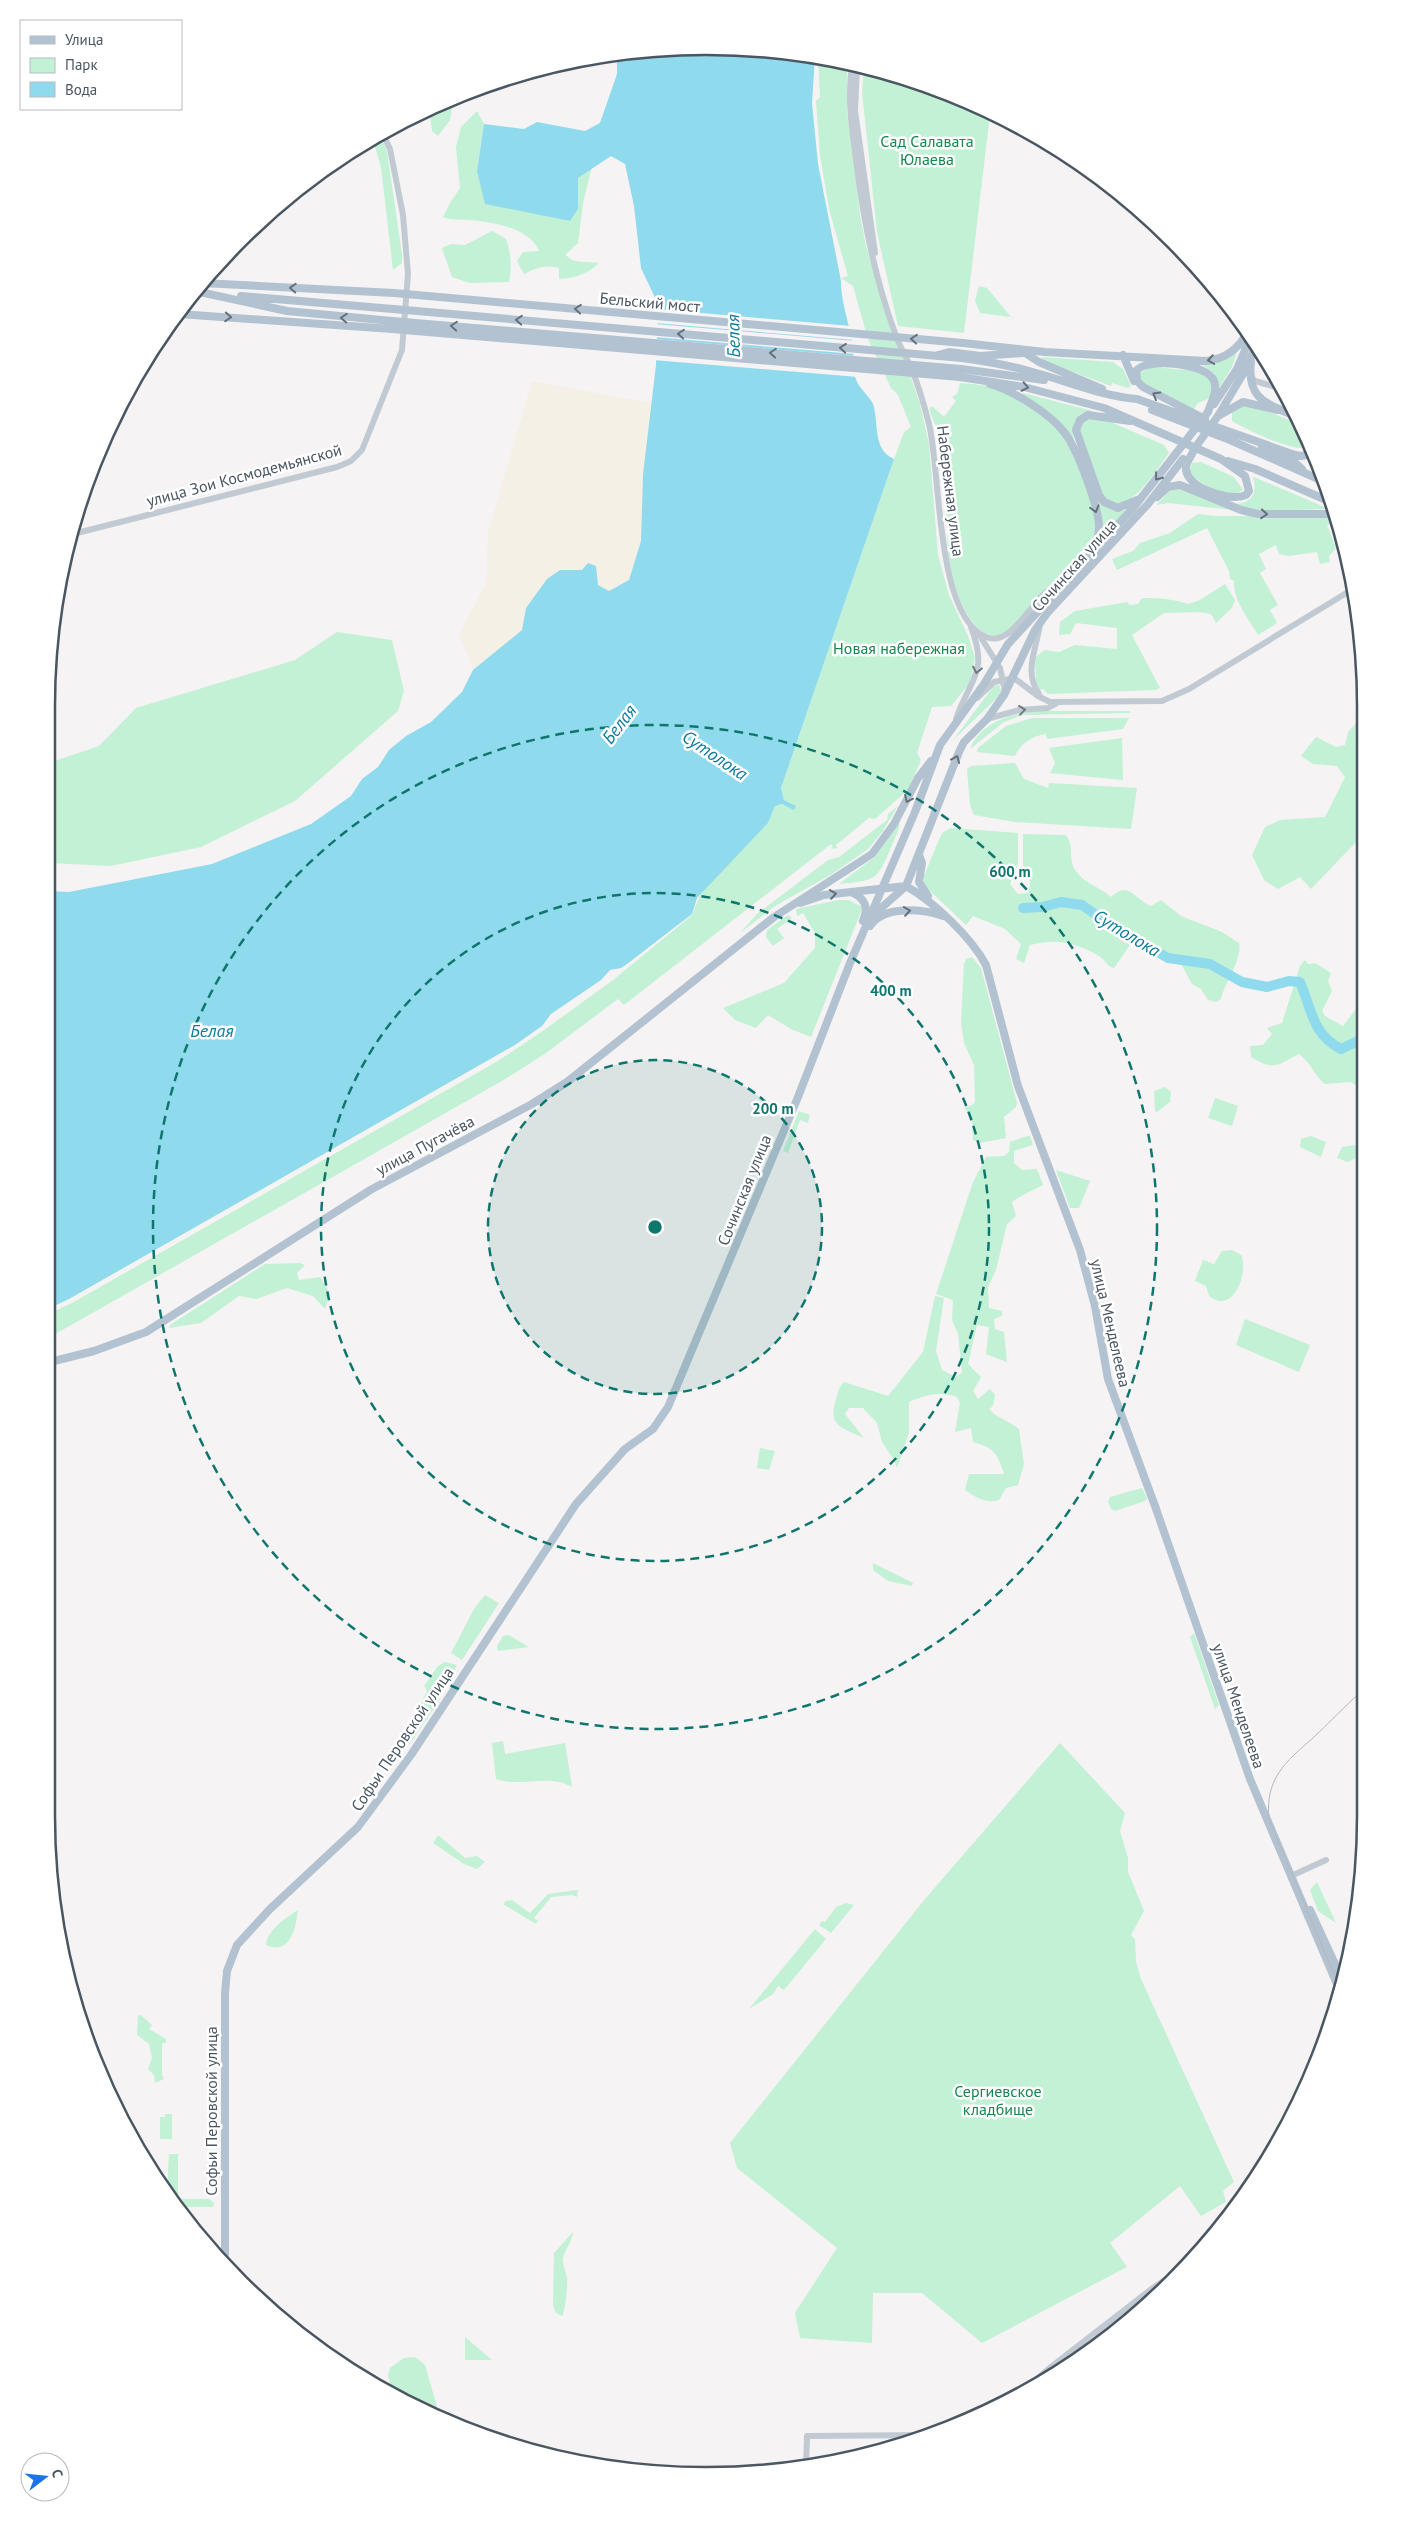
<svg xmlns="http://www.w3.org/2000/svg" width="1412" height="2522" viewBox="0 0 1412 2522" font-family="'PT Sans',sans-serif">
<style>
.green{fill:#c3f1d5}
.sand{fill:#f5f0e5}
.water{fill:#90daee}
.pier{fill:#f5f3f3}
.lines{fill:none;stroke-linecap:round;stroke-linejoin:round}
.river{stroke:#90daee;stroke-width:10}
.minor{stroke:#c1cad2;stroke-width:6}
.major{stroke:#b3c2d1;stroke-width:8}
.tram{stroke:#b5b8bd;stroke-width:1}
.major-bridge{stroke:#b3c2d1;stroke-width:8}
.oneway{stroke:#64717d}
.oneway2{stroke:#6e7983}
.ring{fill:none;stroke:#0f766e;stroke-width:2.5;stroke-dasharray:9 6}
.labels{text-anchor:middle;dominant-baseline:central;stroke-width:5;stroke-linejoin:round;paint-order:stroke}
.park-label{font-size:16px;fill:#17864f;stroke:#fff}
.street-label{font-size:16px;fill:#4a5661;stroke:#fff}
.water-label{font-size:18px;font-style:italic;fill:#0c7c9b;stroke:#fff}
.rim{fill:none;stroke:#4a5661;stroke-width:2.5}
.centre{fill:#0f766e;stroke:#fff;stroke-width:2.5}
.ring-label{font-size:15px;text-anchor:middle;font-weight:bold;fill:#0f766e;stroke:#fff;stroke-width:5;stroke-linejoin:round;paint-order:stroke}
</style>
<rect width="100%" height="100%" fill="#f5f3f3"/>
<path class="green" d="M818 58 847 65V112L860 215 866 246 920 404 929 444 938 555 949 595 968 636 975 658 970 683 951 706 932 707 917 753 921 760 908 790 875 819 869 818 836 845 837 848 833 849 831 844 624 1005 618 999 546 1053 502 1081 50 1337V1313L72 1303 498 1061 540 1033 613 980 692 915 701 893 768 823 775 806 782 804 794 809 795 806 784 800 781 788 894 459 904 432 911 427 898 395 891 388 868 339 853 286 841 278 848 276 829 209 820 155 816 101 820 97Z
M864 69 918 81 990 114 964 333 898 326 877 232 862 92Z
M453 100 450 120 438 136 432 131 430 115 427 110Z
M477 111 484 124 477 171 533 212 570 221 578 209V178L592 166 583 203 578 243 565 255 574 261 599 263C588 274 574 278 559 279V268C546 264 536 268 524 274L517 261 523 252 539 251C530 228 493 222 470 220 460 219 453 221 443 217L450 203 460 188 456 147 461 127Z
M381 135 387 152 402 254V263L393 270 381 167 373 140Z
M492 231 506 239C511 253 512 267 509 282L470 283 452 277 442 248 451 244 465 245Z
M979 286 987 288 1011 317 980 313 975 301Z
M1237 352 1232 367 1219 388 1214 373 1201 364 1220 361Z
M1043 357 1113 362 1123 369 1131 386 1128 388 1112 383 1111 386 1041 360Z
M1151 367 1199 371 1211 380 1213 389 1210 398 1198 403 1194 409 1145 385 1140 379 1139 373Z
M960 383C973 384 986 385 998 389 1019 396 1055 422 1067 441 1071 447 1073 455 1076 462 1082 476 1097 512 1097 527 1097 532 1093 541 1091 545 1083 559 1068 570 1056 580 1045 590 1035 602 1025 613 1019 620 1011 631 1003 634 965 648 944 559 948 533L940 438 929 409 932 406 944 417 956 401 952 397 957 394Z
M1023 393 1093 411C1069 413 1077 426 1073 440L1021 394Z
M1244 405 1256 406 1296 423 1308 447C1293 453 1246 429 1232 421V412Z
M1099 417 1164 445 1169 453C1154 473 1141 497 1118 505L1107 500 1102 494 1081 436 1079 426 1085 419Z
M1201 462 1234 477 1243 490C1230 501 1199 483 1189 473L1192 463Z
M1253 477H1254L1329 509 1258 511 1235 504C1252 503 1258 493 1253 477Z
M1180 489 1234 510 1168 503 1156 505 1170 491Z
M1096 494C1104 507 1112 515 1128 509L1100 540 1102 522Z
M1198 514 1216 516H1334L1336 522 1327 525 1336 548 1329 556 1330 562 1320 564 1317 552 1289 556 1279 554 1276 545 1259 554 1266 569 1260 573 1278 605 1270 610 1277 623 1258 635C1249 619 1233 601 1234 581L1230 579 1229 571 1207 528 1117 570 1112 559 1133 551 1140 543 1170 533Z
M1225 584 1235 600 1232 608 1216 623 1211 614 1200 612 1164 613 1132 635 1160 688 1155 690 1048 694 1043 689 1040 690 1036 683 1035 658 1044 650 1059 652 1075 645 1117 649V628L1076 623 1070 634 1059 635 1060 622 1075 611 1127 602 1130 605 1138 604 1141 599C1150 596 1179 600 1188 604L1200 600Z
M337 632 392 640 404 691 398 711 295 801 201 847 111 866 48 863V763L99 746 136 708 295 660Z
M999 685 1002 692 999 696 953 740 990 691 994 686Z
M1040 711H1130V713L1023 715 1004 722 970 749C980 722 1014 712 1040 711Z
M1032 718H1129L1123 729 1047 739 1046 734C1032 736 1021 743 1015 756L977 752 978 748 1006 726Z
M1360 719 1361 837 1311 889 1300 877 1278 889 1264 880 1252 855 1265 827 1280 820 1325 817 1345 777 1337 766 1313 764 1301 756 1316 737 1336 747 1345 745 1348 732Z
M1122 738 1123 780 1050 773 1055 763 1049 748Z
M1015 763 1024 779 1048 788 1049 783 1137 788 1131 829 1015 822 974 815 970 805 967 769 971 766Z
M898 806 882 832 868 849 832 874 775 906 740 933 757 914 828 860 839 857 887 820 888 814Z
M900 822C900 829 894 840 891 847 877 882 875 880 839 884L875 857Z
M951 828 1018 833V863L1010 884 1018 894 1028 893C1032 883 1030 878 1023 871V834L1065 835C1075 843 1068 857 1074 868 1082 883 1099 886 1111 897 1129 879 1137 902 1151 906L1161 900 1181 916 1222 932 1239 943C1243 958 1224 984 1221 999L1216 1002 1208 1000 1201 989 1192 984 1181 964 1151 942 1130 945 1114 968C1108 967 1105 960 1099 956 1077 942 1055 938 1030 945L1024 963 1016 959 1021 944 1005 929 973 916 966 925 927 888 924 882V876L940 837 943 832Z
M838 900H849L862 907 860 914 811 1037 791 1029 768 1015 756 1028 735 1020 723 1008 784 983 815 948V933L803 913 797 916 796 909Z
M788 915 792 918 777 929 784 938 773 946 766 937 767 930Z
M972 957 981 968 1017 1103 1016 1107 1004 1117 1006 1138 980 1143 973 1140 972 1122 965 1108 974 1104 975 1101 974 1065 964 1043 961 1023 964 964 966 959Z
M1305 960 1308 964 1315 963 1331 973 1328 981 1332 991 1322 1011 1325 1016 1343 1026 1356 1009 1361 1008 1362 1090 1351 1082 1325 1084C1313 1074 1313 1065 1299 1054 1276 1065 1276 1072 1251 1057L1250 1046 1263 1045 1272 1034 1267 1028 1282 1023 1300 966Z
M1165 1087 1171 1092 1170 1102 1157 1112 1155 1111 1154 1091Z
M1215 1098 1238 1106 1232 1126 1208 1118Z
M799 1111 810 1115 808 1123 800 1120 788 1153 783 1151Z
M1027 1136H1030L1033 1145 1014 1151V1163L1022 1170 1037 1169 1043 1185C1032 1191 1023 1194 1012 1202L1016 1216 1007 1224 996 1270 988 1287 989 1308 1002 1311V1316L994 1319 995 1329 1004 1332 1007 1362 986 1354 989 1327 977 1325 968 1364 981 1377 973 1391 978 1399 990 1389 995 1395 993 1406 989 1409C997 1418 1009 1421 1019 1429L1024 1464 1018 1485 1006 1488 999 1500C986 1504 975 1497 965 1490L969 1474H1004C997 1453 995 1448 973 1442L971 1428 955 1432 960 1403 957 1397C940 1391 925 1395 909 1402V1433L897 1468 894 1460 882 1442 877 1423 863 1408H849L845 1414 864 1438C843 1428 827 1427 836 1399 838 1393 839 1386 844 1382L888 1396 923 1352 935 1296 944 1298 936 1351 942 1370 956 1377 962 1372 958 1334 952 1320 953 1300 936 1294 973 1182 986 1157 1004 1156 1009 1152 1010 1142Z
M1311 1136 1326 1142 1321 1157 1300 1147 1301 1139Z
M1354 1145 1362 1149 1360 1156 1348 1162 1337 1158 1342 1147Z
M1056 1170 1090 1181 1079 1208H1070Z
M1232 1250 1241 1255C1249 1271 1234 1316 1209 1296L1206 1286 1195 1281 1203 1260 1214 1264 1222 1251Z
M300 1263 305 1265 297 1273 299 1280 320 1277 330 1293 325 1309 313 1296 287 1288 256 1299 239 1296 201 1323 169 1328 170 1325 265 1264Z
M1245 1319 1310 1345 1299 1372 1236 1345Z
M760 1448 775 1451 769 1470 757 1468Z
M1142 1488 1147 1498 1145 1501 1115 1511 1111 1509 1108 1502 1110 1497Z
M873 1563 913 1583 912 1586 888 1581 873 1570Z
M485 1595 499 1603 462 1660 451 1653 474 1609Z
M1194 1633 1219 1705 1215 1709 1190 1637Z
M509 1635 527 1646 529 1647 498 1651 497 1646 503 1636Z
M445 1662 457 1665 435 1707 409 1745 408 1734 420 1714 418 1709 427 1691 424 1686 438 1666Z
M503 1741 505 1754 565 1743 572 1787C548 1773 521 1788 496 1779L492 1743Z
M1060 1743 1125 1813 1120 1831 1128 1858V1872L1144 1911 1131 1935 1135 1939 1136 1962 1141 1979 1234 2182 1223 2191 1226 2202 1201 2216 1180 2186 1110 2243 1127 2267 982 2343 922 2293H873L872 2343 800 2338 795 2313 837 2248 737 2168 730 2143 925 1899Z
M438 1835 465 1858 477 1856 485 1862 477 1869 464 1864 433 1843Z
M1317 1882 1336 1923 1318 1911 1310 1890Z
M578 1890 577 1897 572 1895 551 1897 534 1918 538 1921 536 1924 503 1904 506 1901 512 1900 530 1913 548 1894Z
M846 1903 854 1905 831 1933 819 1925 822 1921 825 1922 836 1907Z
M298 1910C296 1928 290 1956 266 1945 267 1931 286 1917 298 1910Z
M815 1929 826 1939 784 1990 778 1986 773 1994 749 2009Z
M141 2015 152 2025 149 2029 166 2039V2043H162V2075L164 2079 155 2083 154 2075 148 2069 152 2058 149 2044 137 2035 138 2016Z
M165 2114H172V2139H160V2117H165Z
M169 2154H178V2199H209L214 2203 213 2207H176L167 2193Z
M573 2232C572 2242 565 2249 563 2258 562 2264 566 2271 567 2278 568 2283 565 2314 562 2316L556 2313 553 2305 554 2253Z
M465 2337 492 2360H465Z
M415 2357 425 2365 440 2417 414 2408 393 2395 388 2375 390 2368 404 2358Z"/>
<path class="sand" d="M532 381 651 403 643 474 641 541 629 580 609 591 598 585 582 570H560L527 608 522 630 473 670 459 634 486 584 488 533Z"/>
<path class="water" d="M663 48 792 52 815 57 812 103 818 164 841 281C841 301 848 320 852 341 855 355 851 369 857 382 861 390 869 396 873 404 879 421 872 450 894 459L781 788 784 800 796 806 794 810 782 804 775 806 768 823 697 898 692 914 627 964 621 968 610 970 601 980 551 1014 542 1026 515 1045 69 1299 50 1308 48 891 69 892 212 864 311 824 351 796 362 779 378 767 389 750 406 736 431 722 462 692 473 670 522 630 526 608 547 579 560 570H582L588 563 596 566 598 585 609 591 629 580 641 541 643 474 656 365 658 304 641 268 634 206 625 164 611 156 578 178V209L570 221 485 204 477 171 484 124 524 129 537 122 585 131 600 123 617 74V55Z"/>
<path class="pier" d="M656 309 851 326 854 340 655 323Z
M655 324 855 341V354L654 337Z
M654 339 855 356 858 377 653 360Z"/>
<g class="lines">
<path class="river" d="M1023 908 1042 907 1061 902 1082 905 1115 928 1168 958 1210 964 1242 982 1267 987 1289 981 1300 982C1312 1010 1312 1034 1341 1049L1362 1039"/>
<path class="minor" d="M852 66C847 97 852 129 856 160 863 219 874 276 895 333 898 343 904 353 909 363 918 383 924 404 929 424 941 471 935 616 986 637 1010 647 1030 605 1046 592 1050 589 1055 588 1060 586
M857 67 855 111 875 253
M1251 376 1255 381 1279 388
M73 534 337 467 351 461 362 450 402 350 408 274 403 215 390 149 383 134
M980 636 1000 668 1005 691
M1039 694C1023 671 1037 648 1040 624
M977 698 994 682 1014 678 1038 696 1050 702 1162 701 1189 689 1353 589
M956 719C970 678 989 674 971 627
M987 719 1019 710 1048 708 1057 703
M1291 1876 1326 1860
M1034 2388 1039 2377 1052 2366 1150 2290 1190 2263
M806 2467 807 2436 928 2435"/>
<path class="major" d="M202 283 394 293
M195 291 287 311 392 321
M241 296 393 309
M179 314 392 329
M963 343 1045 352 1206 361C1225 359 1239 349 1248 331
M1019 349 1039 362 1102 389
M938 355 949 352 980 356 1023 353
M1123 355 1134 381
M962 358C984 361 1007 365 1029 371 1065 380 1100 396 1137 399L1295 455 1301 456 1311 454
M1251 362C1247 397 1263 402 1292 415
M961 369 1044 380
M960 377 1024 387 1104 408 1221 459 1245 476 1249 491 1246 495C1229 503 1175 485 1188 461
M990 384C1014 391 1049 413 1064 432 1077 448 1100 509 1099 529 1099 537 1094 544 1089 549
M1214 404 1237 369 1251 336
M1152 410 1230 440 1325 482
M1218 416 1243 374 1257 344
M1218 416 1243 402 1278 410
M1205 419 1143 387 1137 381 1136 371C1146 357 1208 363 1214 381 1218 392 1211 402 1208 412
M1130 421 1088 415 1080 420 1076 430 1099 495 1104 502 1118 508 1137 500
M1262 447 1293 461 1302 469
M1228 461 1255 469 1333 503
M1157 497 1168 487 1180 485 1241 510 1258 514H1335
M919 855 922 863 919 882 928 896
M906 886C934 902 971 937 986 965L1018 1086 1080 1250 1095 1306 1108 1379 1155 1506 1250 1779 1339 1989
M851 892C865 898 869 907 863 921
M800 903 824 895 906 886
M871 917 906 886 959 752 964 742 987 719 1004 695 1035 630 1048 612 1148 504 1183 459
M870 926C884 905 922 909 943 916
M50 1362 94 1351 146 1332 372 1189 532 1104 567 1082 774 917 872 854 894 824 918 778 931 761
M1310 1910 1341 1977
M225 2266V1993L227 1971 237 1945 270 1909 358 1827 411 1755 576 1504 625 1449 653 1429 668 1407 798 1097 850 963 915 812 940 745 984 684 1008 644 1134 507 1174 456"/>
<path class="tram" d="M1339 1986 1269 1819C1265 1779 1285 1762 1313 1738 1330 1722 1346 1705 1364 1689"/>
<path class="major-bridge" d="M394 293 963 343
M393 309 962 358
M392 321 961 369
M392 329 960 377
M1174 456 1208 412
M1188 461 1197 445 1218 416"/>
</g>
<defs><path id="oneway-chevron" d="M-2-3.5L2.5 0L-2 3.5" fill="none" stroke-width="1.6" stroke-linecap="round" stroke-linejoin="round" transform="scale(1.25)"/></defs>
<g class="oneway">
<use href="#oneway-chevron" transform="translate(293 288) rotate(-177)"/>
<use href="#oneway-chevron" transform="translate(578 309) rotate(-175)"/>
<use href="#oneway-chevron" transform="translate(228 317) rotate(4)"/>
<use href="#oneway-chevron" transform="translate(344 318) rotate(-176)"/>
<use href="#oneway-chevron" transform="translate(519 320) rotate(-175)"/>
<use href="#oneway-chevron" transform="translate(454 326) rotate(-175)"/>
<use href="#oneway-chevron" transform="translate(681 334) rotate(-175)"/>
<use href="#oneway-chevron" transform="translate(914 339) rotate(-175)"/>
<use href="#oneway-chevron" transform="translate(843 348) rotate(-175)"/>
<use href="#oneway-chevron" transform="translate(773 353) rotate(-175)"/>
<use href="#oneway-chevron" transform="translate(1211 360) rotate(171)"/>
<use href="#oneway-chevron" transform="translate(1025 387) rotate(12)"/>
<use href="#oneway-chevron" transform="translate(1156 395) rotate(-150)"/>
<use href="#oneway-chevron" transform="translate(1158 477) rotate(128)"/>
<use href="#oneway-chevron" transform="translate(1095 509) rotate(74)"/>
<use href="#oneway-chevron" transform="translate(1264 514) rotate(5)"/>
<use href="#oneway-chevron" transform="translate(956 759) rotate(-67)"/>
<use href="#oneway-chevron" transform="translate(908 799) rotate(116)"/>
<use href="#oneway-chevron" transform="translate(833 894) rotate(-8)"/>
<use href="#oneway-chevron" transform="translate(907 911) rotate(-8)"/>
</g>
<g class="oneway2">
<use href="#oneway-chevron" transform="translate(977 670) rotate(101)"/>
<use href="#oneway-chevron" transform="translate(1022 710) rotate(-7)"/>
</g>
<circle cx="655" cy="1227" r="167" fill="#0f766e" fill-opacity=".12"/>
<g class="ring">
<circle cx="655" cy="1227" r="167"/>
<circle cx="655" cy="1227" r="334"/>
<circle cx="655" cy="1227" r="502"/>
</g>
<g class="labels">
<g class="park-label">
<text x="927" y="141">Сад Салавата<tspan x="927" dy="18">Юлаева</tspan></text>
<text x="899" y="648">Новая набережная</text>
<text x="998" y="2091">Сергиевское<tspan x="998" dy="18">кладбище</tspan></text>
</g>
<g class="street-label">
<text transform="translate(650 302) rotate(5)">Бельский мост</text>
<text transform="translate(244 475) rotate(-15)">улица Зои Космодемьянской</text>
<text transform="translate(951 491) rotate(83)">Набережная улица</text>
<text transform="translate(1074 565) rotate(-48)">Сочинская улица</text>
<text transform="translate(425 1145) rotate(-28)">улица Пугачёва</text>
<text transform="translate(744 1190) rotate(-68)">Сочинская улица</text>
<text transform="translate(1111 1323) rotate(77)">улица Менделеева</text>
<text transform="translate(1239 1706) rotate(71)">улица Менделеева</text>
<text transform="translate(402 1739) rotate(-56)">Софьи Перовской улица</text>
<text transform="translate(211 2111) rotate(-90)">Софьи Перовской улица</text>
</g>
<g class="water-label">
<text transform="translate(733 336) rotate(-91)">Белая</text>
<text transform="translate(619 724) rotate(-53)">Белая</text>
<text transform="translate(715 755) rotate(34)">Сутолока</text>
<text transform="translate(1127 933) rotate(31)">Сутолока</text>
<text x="212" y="1030">Белая</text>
</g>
</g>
<path d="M0 0H1412V2522H0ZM706 55H706A651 651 0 0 1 1357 706V1816A651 651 0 0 1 706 2467H706A651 651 0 0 1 55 1816V706A651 651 0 0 1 706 55Z" fill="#fff" fill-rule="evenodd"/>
<path class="rim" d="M706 55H706A651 651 0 0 1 1357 706V1816A651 651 0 0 1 706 2467H706A651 651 0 0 1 55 1816V706A651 651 0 0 1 706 55Z"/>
<circle cx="655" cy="1227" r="8" class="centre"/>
<g class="ring-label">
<text x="1010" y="877">600 m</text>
<text x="891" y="996">400 m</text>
<text x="773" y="1114">200 m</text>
</g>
<rect x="20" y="20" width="162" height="90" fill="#ffffff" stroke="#b7bbc0"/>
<rect x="30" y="36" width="25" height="8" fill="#b3c2d1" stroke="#b7bbc0"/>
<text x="65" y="45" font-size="15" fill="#4a5661">Улица</text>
<rect x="30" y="58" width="25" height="15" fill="#c3f1d5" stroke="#b7bbc0"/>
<text x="65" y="70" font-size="15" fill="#4a5661">Парк</text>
<rect x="30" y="82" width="25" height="15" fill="#90daee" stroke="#b7bbc0"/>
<text x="65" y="95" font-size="15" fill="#4a5661">Вода</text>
<g transform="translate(45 2477) rotate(74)"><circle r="24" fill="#ffffff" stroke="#b7bbc0"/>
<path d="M0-4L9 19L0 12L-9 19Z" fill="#1a73e8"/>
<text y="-8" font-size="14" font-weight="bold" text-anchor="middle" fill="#4a5661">С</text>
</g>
</svg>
